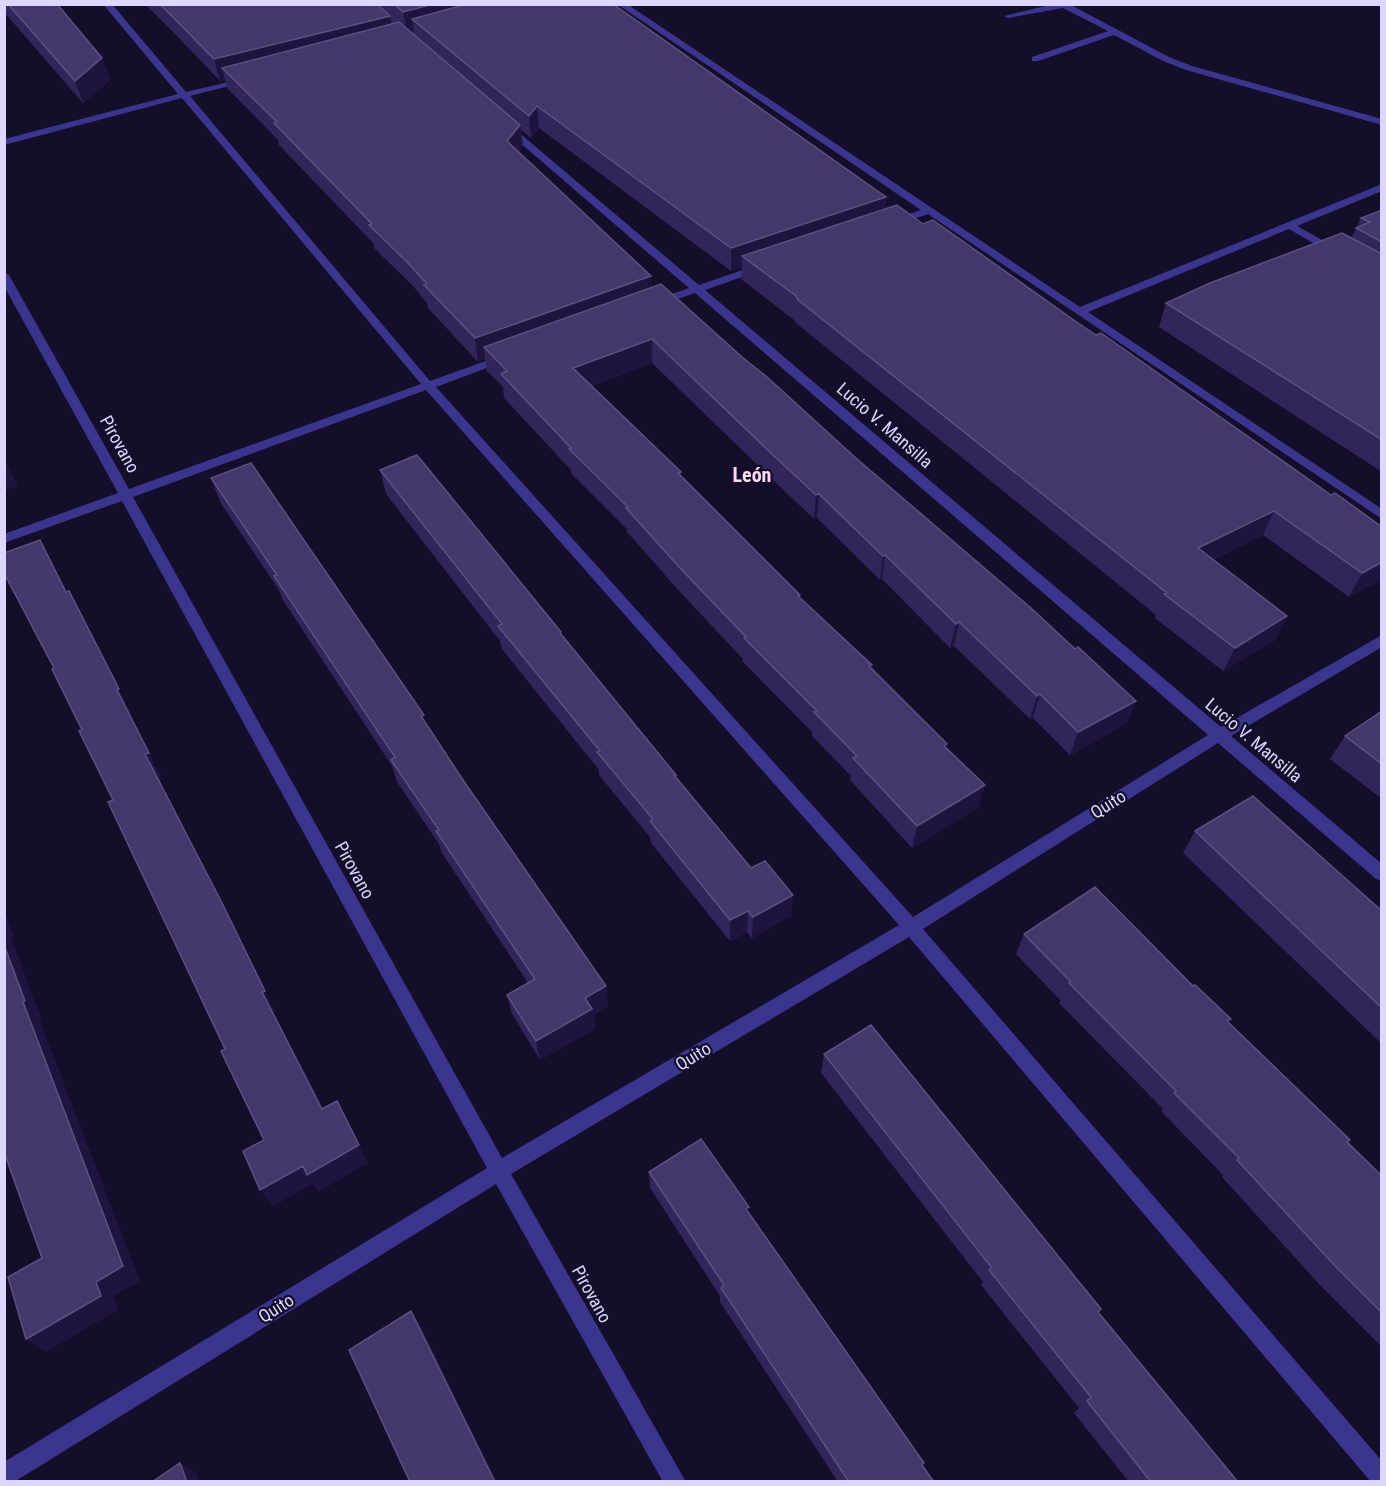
<svg xmlns="http://www.w3.org/2000/svg" width="1386" height="1486" viewBox="0 0 1386 1486" font-family="'Roboto Condensed',sans-serif">
<style>
.lines{fill:none;stroke-linecap:round;stroke-linejoin:round}
.service{fill:#3b358e;fill-rule:evenodd}
.minor{fill:#3b358e;fill-rule:evenodd}
.wall{fill:#322559}
.shaded-wall{fill:#1e143f}
.building{fill:#44386b;stroke:#5c5182;stroke-width:1.5}
.labels{text-anchor:middle;dominant-baseline:central;stroke-width:4.5;stroke-linejoin:round;paint-order:stroke}
.street-label{font-size:18px;fill:#ddd7ff;stroke:#140e2b}
.neighbourhood-label{font-size:20px;font-weight:bold;fill:#ffd9f0;stroke:#140e2b}
</style>
<rect width="100%" height="100%" fill="#140e2b"/>
<g class="lines">
<path class="service" d="M1054 4H1069L1169 57 1192 66 1382 119V125L1186 70 1163 61 1114 35 1038 61H1032V57L1108 31 1063 8 1008 18 1004 16Z"/>
<path class="minor" d="M103 4H112L186 92 249 77V81L190 96 430 381 500 356H508V360L436 387 913 917 1208 735 695 293 660 305H652V301L689 288 504 129V125H510L699 285 757 265H765V269L705 290 1221 727 1382 635V647L1231 736 1382 864V881L1376 879 1218 743 923 929 1382 1461V1482H1371L909 937 511 1174 686 1482H663L496 1184 14 1482H4V1462L487 1168 122 501 4 543V534L118 493 4 286V272L9 275 129 489 421 384 182 98 4 145V139L178 94ZM426 390 899 925 502 1158 133 497Z
M617 4H627L1080 307 1382 184V191L1297 226 1340 250V254H1332L1289 229 1088 312 1382 509V519L928 214 899 224H891V220L921 210Z
M1376 4H1382V7Z"/>
</g>
<path class="wall" d="M4 4H57L102 58 110 80 83 103 4 12Z
M145 4H613L886 197 885 209 923 224 1078 323 1331 495 1382 527V579L1349 597 1263 535 1213 560 1287 616 1275 640 1223 671 1155 618 1156 615 796 323 794 320 741 279 742 267 731 271 539 128 531 138 521 130 523 147 519 152 651 287 742 357 857 459 1136 701 1126 724 1070 755 1033 718 1030 719 954 646 950 648 882 579 880 580 817 518 814 519 773 480 652 363 592 386 681 472V476L800 598 871 668 946 748 979 807 912 848 850 780 851 776 812 736V732L743 662V659L680 592 627 532V529L571 473V470L504 398 503 387 487 371 485 359 478 362 428 308 427 303 412 285 374 248 373 243 279 145 278 140 228 89 225 80 220 81 176 35Z
M1382 210V472L1159 327 1166 303 1351 238 1361 218Z
M380 470 561 632 562 636 676 775V778L791 916 752 938 747 932 730 941 651 843 650 837 599 775V770L502 649 500 641 386 494Z
M211 478 426 725 465 783 606 986 608 1006 593 1015 595 1029 540 1060 512 1014 507 995 528 983 442 853 439 844 397 782 392 766 283 600 279 590 220 502Z
M1382 711V799L1330 759 1345 736Z
M1195 831 1382 911V1044L1183 853Z
M1024 934 1228 1022 1382 1176V1347L1319 1284 1222 1177 1223 1175 1161 1111 1163 1109 1059 1003 1061 1001 1016 954Z
M824 1054 1098 1312 1238 1482H1129L1074 1413 1079 1408 981 1285 983 1282 821 1073Z
M649 1172 748 1212 934 1482H838L720 1302V1296L650 1188Z"/>
<path class="shaded-wall" d="M434 4H516L412 19 414 31 407 34 403 12Z
M390 16 393 37 222 68 225 80 220 81 214 59Z
M102 58 110 80 83 103 75 81Z
M537 106 539 128 531 138 529 116Z
M520 125 523 147 509 164 507 141Z
M886 197 884 220 742 256V267L731 271V248Z
M651 276 652 299 484 347 485 359 478 362 475 338Z
M652 339V363L575 392 573 368Z
M6 462 18 486 4 491V463Z
M819 494 817 518 814 519 816 495Z
M1274 511 1263 535 1188 572 1198 548Z
M885 555 882 579 880 580 883 556Z
M1382 562V579L1349 597 1362 573Z
M69 591 131 713H129L161 776 158 777 232 922 275 1011 273 1012 332 1127 262 992 145 754 117 690Z
M1287 616 1275 640 1223 671 1235 648Z
M959 622 954 646 950 648 956 624Z
M1040 694 1033 718 1030 719 1037 696Z
M1136 701 1126 724 1070 755 1078 732Z
M985 785 979 807 912 848 917 826Z
M793 895 791 916 752 938 753 917Z
M4 909 14 936 11 937 42 1021H40L140 1281 113 1296 118 1310 46 1352 26 1339 96 1282 23 1002 4 945Z
M748 911 747 932 730 941V920Z
M606 986 608 1006 593 1015 595 1029 540 1060 536 1041 585 998Z
M337 1101 368 1163 318 1192 313 1184 273 1206 260 1190Z
M411 1311 420 1325 497 1482H495Z
M180 1463 197 1473 200 1482H187Z"/>
<path class="building" d="M8 4H57L102 58 75 81Z
M160 4H377L390 16 214 59Z
M394 4H434L403 12Z
M467 4H613L886 197 731 248 537 106 529 116 412 19Z
M399 22 520 125 507 141 651 276 475 338 424 285 427 284 407 262 369 225 372 224 274 123 277 122 222 68Z
M897 205 923 224 933 220 1078 323 1096 335 1101 333 1331 495 1335 493 1382 527V562L1362 573 1274 511 1198 548 1287 616 1235 648 1164 594 1167 593 798 300 796 296 742 256Z
M1382 210V242L1356 228 1370 222 1361 218Z
M1342 233 1382 254V440L1166 303 1210 283Z
M661 284 742 357 767 377 857 459 1031 608 1075 649 1078 647 1136 701 1078 732 1040 694 1037 696 959 622 956 624 885 555 883 556 819 494 816 495 774 456 652 339 573 368 681 472 678 473 800 595 798 596 872 665 869 666 947 744 944 746 985 785 917 826 853 758 857 756 814 712 817 711 744 638 746 637 680 568 626 508 628 507 569 449 571 448 501 374 507 371 484 347Z
M417 455 561 632 560 633 676 775H674L751 868 765 861 793 895 753 917 748 911 730 920 650 821 653 819 597 752 600 751 498 626 502 624 380 470Z
M251 463 424 715 421 716 465 783 606 986 585 998 592 1009 536 1041 507 995 535 979 436 831 439 830 391 760 395 757 274 576 277 575 211 478Z
M40 540 66 592 69 591 119 689 117 690 149 753 145 754 221 901 265 991 262 992 322 1109 337 1101 359 1145 307 1175 303 1166 260 1190 243 1151 264 1140 221 1051 225 1049 108 802 113 800 79 731 82 730 52 669 54 668 4 573V553Z
M1382 711V764L1345 736Z
M1253 796 1382 911V1008L1195 831Z
M1095 887 1193 986 1195 985 1231 1019 1227 1021 1350 1140 1347 1142 1382 1176V1313L1338 1269 1237 1160 1239 1158 1174 1093 1176 1091 1069 983 1071 982 1024 934Z
M4 945 25 1001 23 1002 123 1266 96 1282 101 1296 26 1339 8 1277 42 1258 4 1152Z
M871 1025 1101 1309 1098 1312 1238 1482H1151L1087 1401 1091 1397 989 1270 992 1268 824 1054Z
M701 1139 749 1207 746 1209 924 1463 922 1465 934 1482H849L721 1288 724 1285 649 1172Z
M411 1311 495 1482H410L349 1350Z
M180 1463 187 1482H152Z"/>
<g class="labels">
<g class="street-label">
<text transform="translate(885 425) rotate(41)">Lucio V. Mansilla</text>
<text transform="translate(120 444) rotate(61)">Pirovano</text>
<text transform="translate(1254 740) rotate(40)">Lucio V. Mansilla</text>
<text transform="translate(1108 804) rotate(-32)">Quito</text>
<text transform="translate(355 870) rotate(61)">Pirovano</text>
<text transform="translate(693 1056) rotate(-31)">Quito</text>
<text transform="translate(592 1294) rotate(61)">Pirovano</text>
<text transform="translate(276 1308) rotate(-32)">Quito</text>
</g>
<g class="neighbourhood-label">
<text x="752" y="475">León</text>
</g>
</g>
<rect width="1386" height="1486" fill="none" stroke="#ddd7ff" stroke-width="12"/>
</svg>
